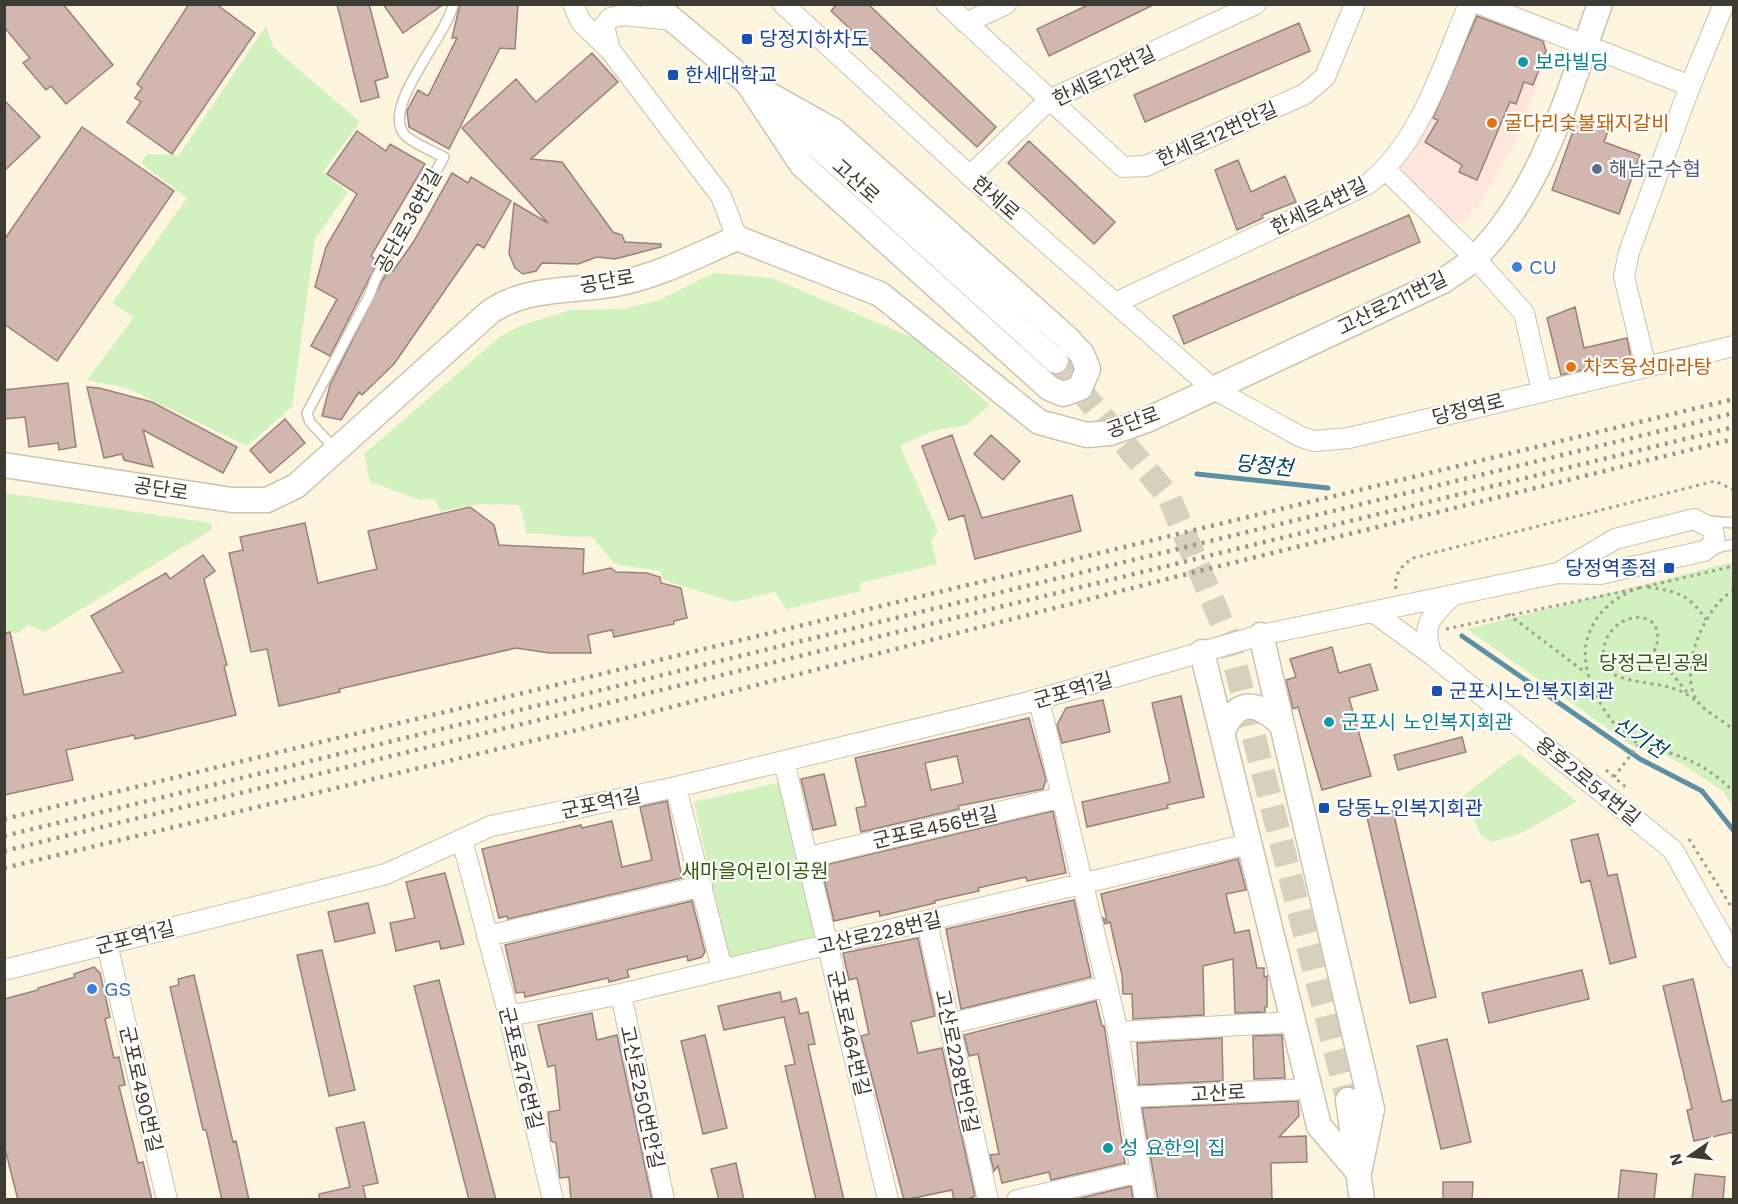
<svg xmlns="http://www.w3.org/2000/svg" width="1738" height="1204" viewBox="0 0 1738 1204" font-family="'Work Sans','Noto Sans KR',sans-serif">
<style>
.commercial{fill:#fee5dd}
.green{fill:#d1f2be}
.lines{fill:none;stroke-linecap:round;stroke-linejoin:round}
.stream{stroke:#5b90a5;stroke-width:5}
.building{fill:#d1b7af;stroke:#99817a;stroke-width:1.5;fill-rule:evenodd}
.tertiary-tunnel{stroke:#d7d0bc;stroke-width:24;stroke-dasharray:24 12;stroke-linecap:butt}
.service-casing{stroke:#cbc3ac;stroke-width:12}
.minor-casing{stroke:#cbc3ac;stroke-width:22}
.tertiary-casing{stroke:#cbc3ac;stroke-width:27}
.path{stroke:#a49e8e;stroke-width:3;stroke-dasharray:3 4.5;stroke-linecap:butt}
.service{stroke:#fff;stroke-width:9}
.minor{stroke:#fff;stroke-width:20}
.tertiary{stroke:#fff;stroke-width:24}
.rail{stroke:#9b9585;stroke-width:4.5;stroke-dasharray:3 6;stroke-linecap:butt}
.transit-dot{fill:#1a4fb4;stroke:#fff;stroke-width:2}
.culture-dot{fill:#0f9aa8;stroke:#fff;stroke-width:2}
.food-dot{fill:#e8710a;stroke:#fff;stroke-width:2}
.service-dot{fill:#5c6f8a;stroke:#fff;stroke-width:2}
.shop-dot{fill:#3f7fe0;stroke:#fff;stroke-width:2}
.labels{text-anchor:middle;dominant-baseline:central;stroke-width:4.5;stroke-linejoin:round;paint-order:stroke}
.transit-label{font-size:20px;fill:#164399;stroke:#fff;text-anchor:start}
.culture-label{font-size:20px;fill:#0d838f;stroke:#fff;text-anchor:start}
.street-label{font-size:20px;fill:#3e3b32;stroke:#fff}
.food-label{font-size:20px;fill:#c56008;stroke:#fff;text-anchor:start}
.service-label{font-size:20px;fill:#4e5e75;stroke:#fff;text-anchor:start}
.shop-label{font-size:20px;fill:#366cbe;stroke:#fff;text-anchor:start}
.park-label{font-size:20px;fill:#325d07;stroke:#fff}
.water-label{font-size:21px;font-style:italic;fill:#00465c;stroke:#fff}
</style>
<rect width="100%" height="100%" fill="#fdf5de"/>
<path class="commercial" d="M1481 9 1542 34 1549 52 1517 137 1482 201 1463 223 1450 222 1403 176 1400 165 1471 13Z"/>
<path class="green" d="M266 26 274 48 360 122 323 172 348 192 315 239 292 407 247 446 127 388 87 380 134 317 112 303 187 198 141 163 147 154 179 155Z
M714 273 772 278 916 339 990 405 967 425 932 431 900 446 938 531 931 541 937 564 860 583 861 591 786 609 775 592 734 602 663 580 660 571 615 564 591 536C569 539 549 532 527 534L519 505 481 504 440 511 435 499 420 500 370 482 364 454 501 336 522 325 570 310 621 309 657 301Z
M5 493 212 523 211 530 44 632 28 625 16 634 5 630Z
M1733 562V807L1723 791 1688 768 1664 754 1631 745 1467 629Z
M1519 753 1577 802 1521 833 1492 842 1481 836 1464 795Z
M780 782 816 940 729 959 694 802Z"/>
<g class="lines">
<path class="stream" d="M1197 474 1328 488
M1462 636 1640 759 1702 791 1734 831"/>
</g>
<path class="building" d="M4 4H63L113 65 66 104 51 86 46 90 23 63 30 58 4 27Z
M189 4H216L255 33 172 154 127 122 141 102 135 98 142 88 137 84Z
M337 4H369L388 77 375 81 379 97 361 102Z
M383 4H444L403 33Z
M460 4H518L515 49 500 48 449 149 409 127 407 111 418 90 428 96 457 38H452Z
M837 4H868L996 127 977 147 831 11Z
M1090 4H1155L1049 56 1037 29Z
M1477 16 1543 41 1546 51 1533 85 1524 82 1516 104 1510 102 1477 180 1459 172 1462 165 1425 142 1438 120 1433 118Z
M1299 23 1310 51 1145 122 1134 95Z
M592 53 618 82 531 159 562 162 613 232 622 235 625 242 661 244V247L615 259 597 257 578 264 542 263 536 271 523 274 515 268 509 254 514 203 548 223 462 128 516 79 536 102Z
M4 100 40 137 4 171Z
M1577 120 1608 131 1604 142 1640 155 1619 214 1552 190Z
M82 127 174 191 57 361 4 324V240Z
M357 131 386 151 390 144 425 164 371 256 378 261 330 356 311 346 337 299 315 287 326 247 357 194 327 174Z
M1029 141 1115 222 1094 244 1008 163Z
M1238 160 1251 192 1285 176 1296 202 1262 215 1263 218 1237 230 1215 170Z
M452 173 468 183 471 177 511 201 484 248 477 244 394 364 362 395 359 392 341 420 322 416 330 385 382 281 389 269 393 271 414 241Z
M1409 215 1420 242 1184 344 1173 316Z
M1575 307 1584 348 1627 338 1631 358 1561 375 1547 318Z
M68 383 76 447 59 450 58 443 29 447 25 417 4 419V390Z
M87 387 99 388 152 402 237 447 223 473 143 430 153 467 124 460 122 454 104 458Z
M285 419 305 443 270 473 250 450Z
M952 435 982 518 1072 495 1081 531 975 559 964 515 949 520 922 446Z
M991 435 1020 461 1003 480 974 454Z
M470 507 494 525 499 545 584 549 583 574 611 568 616 572 647 573 660 577 661 583 681 588 687 618 674 621V624L614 637 612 630 588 635 591 653H549L516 648 339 689 340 692 279 706 267 649 251 652 229 553 243 550 240 537 305 523 318 583 377 569 368 531Z
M203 555 215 571 204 579 227 665 224 666 236 715 135 739 134 735 66 750 73 780 4 795V633L10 632 24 695 123 672 91 616 166 573 170 579Z
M1332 647 1339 673 1370 664 1378 690 1349 698 1371 776 1322 790 1298 707 1293 709 1286 680 1296 677 1290 659Z
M1181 696 1204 797 1167 805 1168 808 1087 827 1082 802 1170 782 1152 703Z
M1103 700 1110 732 1062 743 1057 725 1066 708Z
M1029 718 1046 780 1043 789 958 806 959 809 861 832 856 808 866 806 855 758ZM957 756 963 783 931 790 925 763Z
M1462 737 1466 752 1398 770 1394 755Z
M824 774 836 825 813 830 801 779Z
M667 801 682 878 508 919 507 916 499 918 482 849 581 825 582 828 612 821 622 867 652 860 640 807Z
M1053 811 1066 873 1027 881 1026 877 978 888 979 891 934 901 935 903 880 916 879 911 834 921 821 866Z
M1393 811 1436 997 1410 1003 1367 817Z
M1598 834 1608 876 1617 874 1636 957 1610 964 1590 880 1581 883 1571 840Z
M1238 859 1246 890 1226 894 1235 933 1249 930 1257 968H1264V977L1267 976V1007H1265V1012L1235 1013 1233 959 1203 966 1204 1015 1133 1019 1132 994H1123L1122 975 1110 922 1105 924 1103 918 1107 921 1101 894Z
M445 873 464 944 441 949 439 941 396 951 390 923 415 918 406 882Z
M1074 900 1091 977 961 1009 946 929Z
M692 901 705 952 702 957 688 961 687 956 627 970 629 977 609 982 608 978 525 997 524 992 516 993 505 945Z
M368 903 375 933 335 942 328 912Z
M918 938 935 1016 911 1022 918 1053 942 1048 975 1196 966 1200H954L952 1190 904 1200 861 1036 869 1034 857 978 849 980 843 953Z
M322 950 355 1090 329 1096 297 955Z
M94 967 100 973 110 1017 105 1019 114 1058 119 1057 125 1085 119 1086 138 1163 143 1162 152 1200H18L4 1145V999L38 990V988L75 977 74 974Z
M1582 970 1589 999 1489 1023 1482 993Z
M194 975 233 1142 236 1141 249 1200H222L206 1130H203L170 987 179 985 178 979Z
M1693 979 1722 1102 1734 1099V1132L1694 1141 1687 1110 1692 1109 1663 986Z
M439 980 496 1200H469L414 986Z
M780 992 782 1002 796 998 800 1014 808 1012 815 1044 808 1045 844 1200H816L785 1066 795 1064 784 1017 724 1030 718 1006Z
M1096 1001 1102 1026H1104L1105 1031 1125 1163 1051 1180 1049 1172 1002 1183 998 1166 994 1171 990 1155 999 1154 978 1054 969 1056 964 1035Z
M592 1013 597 1040 617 1035 652 1200H571L569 1177 560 1178 556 1143 551 1141 548 1112 560 1110 555 1065 548 1067 538 1025Z
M705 1035 727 1128 703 1134 681 1041Z
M1282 1035 1285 1078 1254 1079 1253 1036Z
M1222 1038 1223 1081 1139 1085 1137 1043Z
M1447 1039 1471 1142 1441 1149 1417 1046Z
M1298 1101 1299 1116 1279 1137 1306 1136 1307 1162 1271 1163 1272 1200H1158L1142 1108Z
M364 1122 378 1183 363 1186 366 1200H319V1194L350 1187 336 1128Z
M736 1163 744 1200H719L711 1169Z
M1621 1170 1657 1174 1654 1200H1618Z
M1695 1174 1725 1177 1723 1200H1692Z
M1443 1182H1473L1472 1200H1443Z
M1131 1186 1133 1200H1073Z"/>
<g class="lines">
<path class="tertiary-tunnel" d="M1056 361 1169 497 1228 637 1348 1100"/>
<defs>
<path id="service" d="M336 450 310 422 307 413 369 296 376 278 444 157C432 151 417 145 407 137 376 111 448 36 453 4
M1709 521 1734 523
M1712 549 1734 544"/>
<path id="minor" d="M573 4 581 22 610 50 721 196 737 238
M783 4 970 176 1212 388 1301 437 1314 441 1349 438 1734 346
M946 4 1123 167 1146 166 1305 94 1325 77 1355 4
M1480 4 1690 86
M966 23 1006 4
M610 50 604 26 610 18 624 15 672 20
M1386 170 1475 258 1524 313 1542 391
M970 176 1049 100 1256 4
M1115 303 1368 184C1421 142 1443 65 1469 4
M1646 367 1624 277 1629 252 1690 86 1724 4
M1373 612 1432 655 1673 850 1734 958
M1432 655C1420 625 1432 615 1453 595
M1039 700 1118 1032 1145 1200
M784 761 888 1200
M676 787 722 969
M462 840 509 1016 553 1200
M809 857 1062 797
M927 922 988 1200
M487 936 702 886
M107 944 167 1200
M4 970 386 874 491 826 676 787 1025 703 1261 635 1558 573 1600 574 1704 551 1715 543 1713 529 1694 519 1615 539 1558 573
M621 994 664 1200
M509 1016 621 994 1248 844
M949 1024 1107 986
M1118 1032 1292 1022
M1128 1097 1309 1089
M1017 1200 1140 1172"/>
<path id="tertiary" d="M654 4 747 82 1056 361
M747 82 834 131 1066 337 1082 354 1088 369 1080 388 1063 394 1049 388 802 165Z
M4 465 232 500H267L296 486 491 311C530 286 572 292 616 284 658 276 698 255 737 238L880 294 1039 422 1087 435 1110 433 1147 420 1443 281C1454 273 1467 266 1476 257 1544 188 1568 92 1600 4
M1261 635 1372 1109 1359 1173
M1202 652 1319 1126 1359 1173
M1222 733C1237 698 1256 700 1282 725
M1348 1100 1362 1200"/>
</defs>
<use href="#service" class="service-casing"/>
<use href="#minor" class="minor-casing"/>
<use href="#tertiary" class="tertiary-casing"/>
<path class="path" d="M1648 587C1678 592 1689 594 1706 620
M1639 588 1734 566
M1396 589C1393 575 1402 565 1413 558L1715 481 1734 490
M1633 590C1609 601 1592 617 1586 644 1580 677 1609 730 1640 744 1649 748 1659 749 1667 752 1694 760 1714 772 1734 792
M1734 590C1704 606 1678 671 1697 701 1705 712 1723 720 1734 730
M1508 614 1586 673
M1446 629 1639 588
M1687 692 1654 652C1676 599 1590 609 1605 669 1634 690 1670 676 1698 703
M1606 770 1628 789
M1614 777 1639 744
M1689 839 1734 911"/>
<use href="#service" class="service"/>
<use href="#minor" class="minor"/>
<use href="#tertiary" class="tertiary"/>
<path class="rail" d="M4 819 1734 399
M4 836 1734 413
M4 851 1734 427
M4 868 660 710 1171 578 1734 439"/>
</g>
<g class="transit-dot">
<rect x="741" y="33" width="12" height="12" rx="3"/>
<rect x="667" y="69" width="12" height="12" rx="3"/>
<rect x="1663" y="562" width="12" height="12" rx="3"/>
<rect x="1431" y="685" width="12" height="12" rx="3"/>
<rect x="1318" y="802" width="12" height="12" rx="3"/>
</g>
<g class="culture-dot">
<circle cx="1523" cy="62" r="6"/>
<circle cx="1329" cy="722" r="6"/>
<circle cx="1108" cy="1148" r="6"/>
</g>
<g class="food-dot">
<circle cx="1492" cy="123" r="6"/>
<circle cx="1571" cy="367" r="6"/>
</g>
<circle class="service-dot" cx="1597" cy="169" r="6"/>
<g class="shop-dot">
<circle cx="1517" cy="267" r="6"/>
<circle cx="92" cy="989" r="6"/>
</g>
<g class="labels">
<g class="transit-label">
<text x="759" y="39">당정지하차도</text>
<text x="685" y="75">한세대학교</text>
<text x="1657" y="568" text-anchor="end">당정역종점</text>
<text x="1449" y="691">군포시노인복지회관</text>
<text x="1336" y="808">당동노인복지회관</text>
</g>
<g class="culture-label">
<text x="1535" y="62">보라빌딩</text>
<text x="1341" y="722">군포시 노인복지회관</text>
<text x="1120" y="1148">성 요한의 집</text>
</g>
<g class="street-label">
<text transform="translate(1104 76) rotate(-26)">한세로12번길</text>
<text transform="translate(1217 134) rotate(-24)">한세로12번안길</text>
<text transform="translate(856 181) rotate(42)">고산로</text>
<text transform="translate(996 198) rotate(41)">한세로</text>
<text transform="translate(1319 206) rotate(-26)">한세로4번길</text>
<text transform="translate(408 221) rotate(-61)">공단로36번길</text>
<text transform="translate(607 281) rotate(-10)">공단로</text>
<text transform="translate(1392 303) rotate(-26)">고산로211번길</text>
<text transform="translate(1468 409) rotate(-14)">당정역로</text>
<text transform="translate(1133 422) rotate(-20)">공단로</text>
<text transform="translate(161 489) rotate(9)">공단로</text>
<text transform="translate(1073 690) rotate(-16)">군포역1길</text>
<text transform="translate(1588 781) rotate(39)">용호2로54번길</text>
<text transform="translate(601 803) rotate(-12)">군포역1길</text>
<text transform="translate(935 827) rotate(-13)">군포로456번길</text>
<text transform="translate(879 933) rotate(-13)">고산로228번길</text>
<text transform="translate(135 937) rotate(-14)">군포역1길</text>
<text transform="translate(849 1033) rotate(77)">군포로464번길</text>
<text transform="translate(957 1061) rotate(78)">고산로228번안길</text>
<text transform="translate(521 1068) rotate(76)">군포로476번길</text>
<text transform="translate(141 1089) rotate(77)">군포로490번길</text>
<text transform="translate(1218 1093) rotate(-3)">고산로</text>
<text transform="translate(642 1097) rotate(78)">고산로250번안길</text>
</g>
<g class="food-label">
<text x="1504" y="123">굴다리숯불돼지갈비</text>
<text x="1583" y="367">차즈융성마라탕</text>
</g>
<g class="service-label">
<text x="1609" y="169">해남군수협</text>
</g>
<g class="shop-label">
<text x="1529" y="267">CU</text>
<text x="104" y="989">GS</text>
</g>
<g class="park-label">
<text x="1654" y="663">당정근린공원</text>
<text x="755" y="871">새마을어린이공원</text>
</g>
<g class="water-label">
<text transform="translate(1264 465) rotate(6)">당정천</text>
<text transform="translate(1640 737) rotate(32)">신기천</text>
</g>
</g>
<rect width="1738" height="1204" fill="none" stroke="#3e3b32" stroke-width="12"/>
<g transform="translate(1690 1156) rotate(256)" stroke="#ffffff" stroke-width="4.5" paint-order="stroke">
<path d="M0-4.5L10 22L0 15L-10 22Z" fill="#3e3b32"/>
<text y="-9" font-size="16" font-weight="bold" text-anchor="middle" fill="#3e3b32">N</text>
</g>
</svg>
